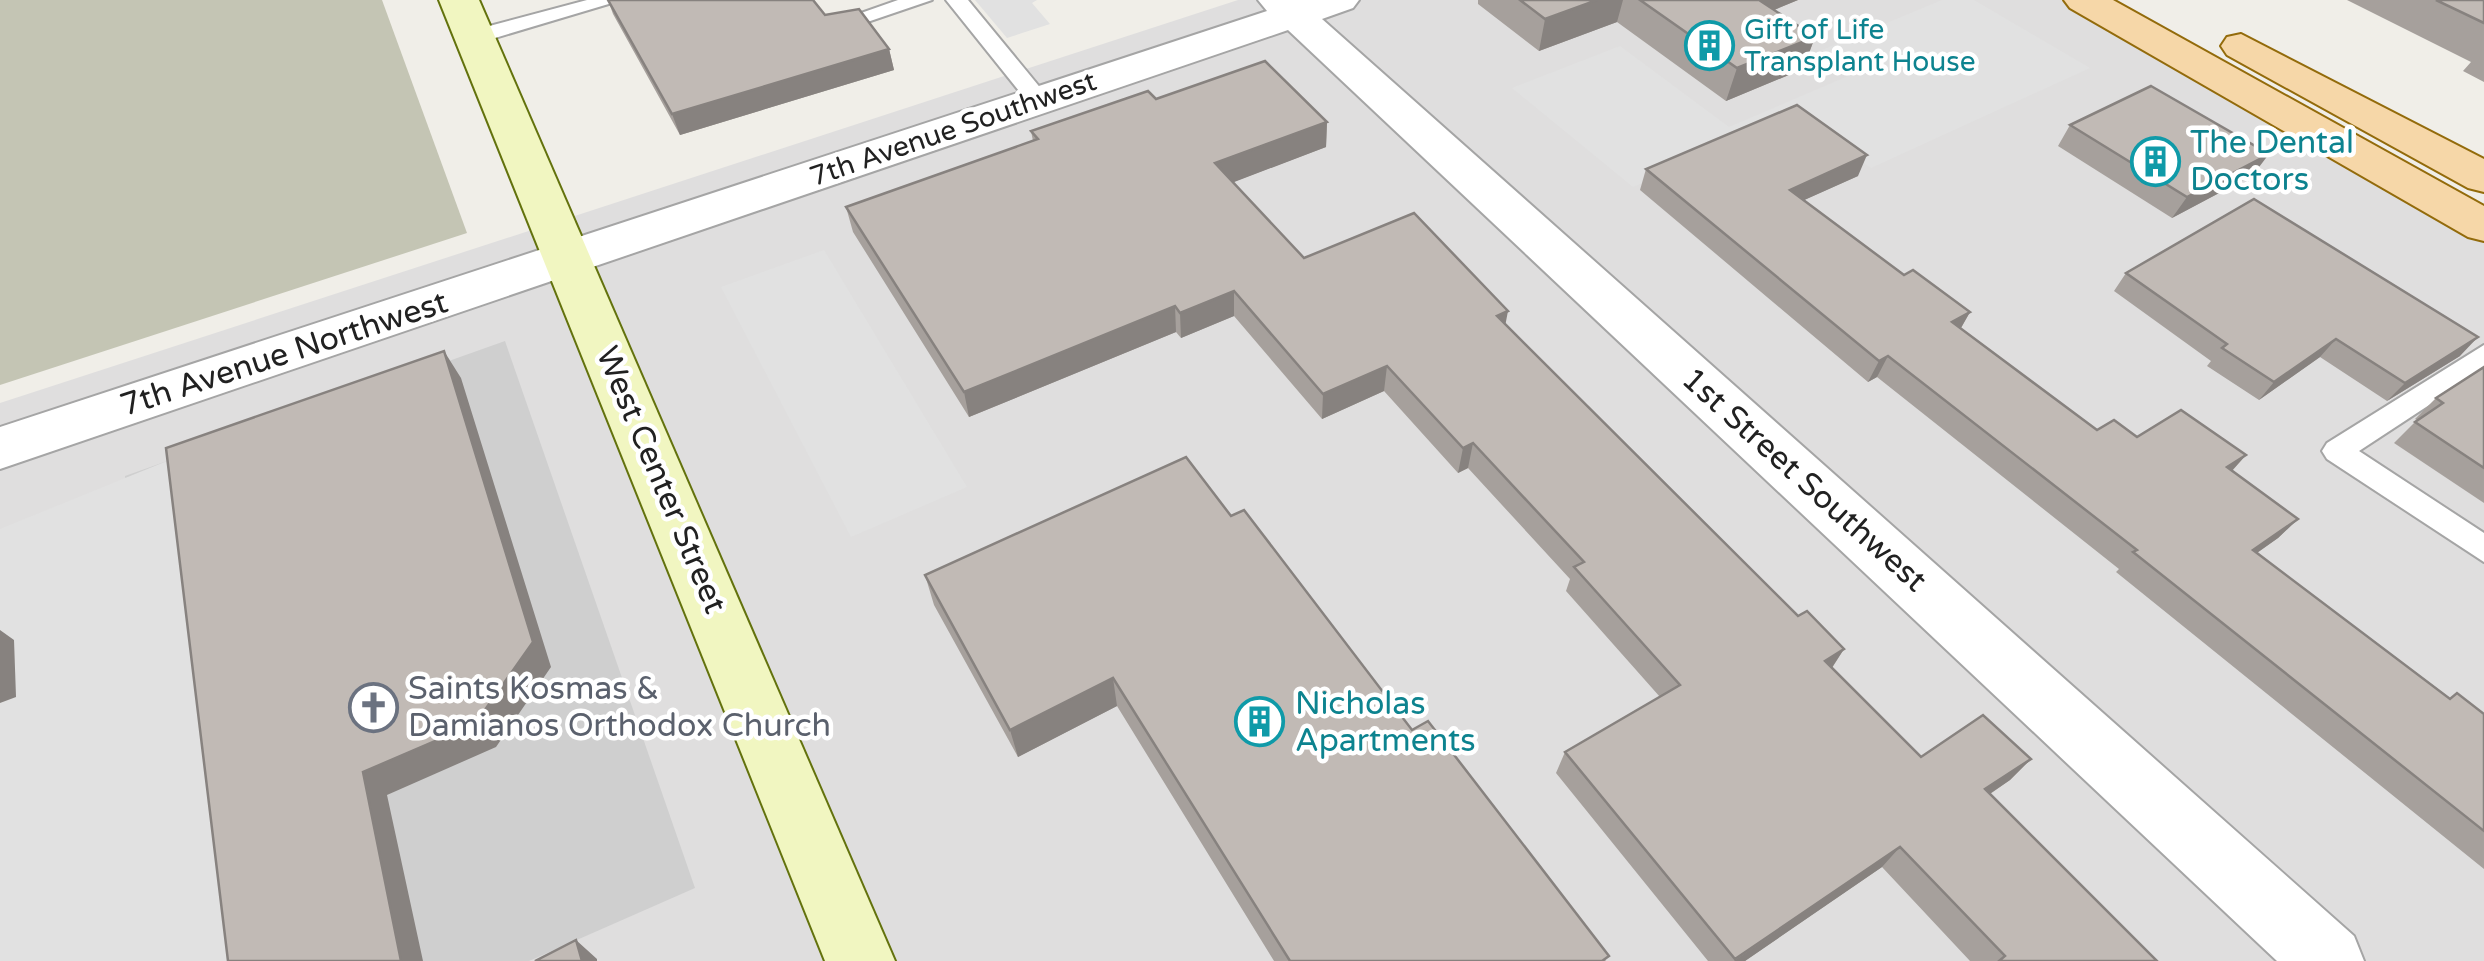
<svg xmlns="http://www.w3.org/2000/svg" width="2484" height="961" viewBox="0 0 2484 961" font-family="'Varela Round',sans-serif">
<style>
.residential{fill:#dfdede}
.religious{fill:#cfcfcf}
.construction{fill:#c4c5b4}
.parking{fill:#e1e1e1}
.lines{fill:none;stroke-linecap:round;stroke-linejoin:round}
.lane-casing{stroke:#a5a5a5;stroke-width:4}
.street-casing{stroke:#a5a5a5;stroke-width:4}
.secondary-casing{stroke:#63720d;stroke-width:4}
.primary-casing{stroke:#936b0b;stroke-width:4}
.lane{fill:#fff;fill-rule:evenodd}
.street{fill:#fff;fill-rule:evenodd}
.secondary{fill:#f1f6c1;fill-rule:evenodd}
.primary{fill:#f6d7a8;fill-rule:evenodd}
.wall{fill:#a6a09c}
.shaded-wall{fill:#87827f}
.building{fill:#c1bab5;stroke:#87827f;stroke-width:2.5}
.labels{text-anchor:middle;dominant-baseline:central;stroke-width:9;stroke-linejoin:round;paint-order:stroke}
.far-culture-label{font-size:28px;fill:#0d838f;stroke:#fff;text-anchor:start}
.far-street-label{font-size:28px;fill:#212121;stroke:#fff}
.culture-label{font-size:32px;fill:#0d838f;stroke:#fff;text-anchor:start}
.street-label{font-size:32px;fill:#212121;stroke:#fff}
.worship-label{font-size:32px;fill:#5b616d;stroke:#fff;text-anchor:start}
</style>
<rect width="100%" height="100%" fill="#f0eee8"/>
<path class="residential" d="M1238 0H2066L2484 236V961H0V403Z"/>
<path class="religious" d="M505 341 695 888 529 961H174L125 476Z"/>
<path class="construction" d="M0 0H382L467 233 0 385Z"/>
<path class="parking" d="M975 0H1037L1032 3 1050 24 1007 38Z
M1942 0H1974L2090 68 1871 168 1819 131 1694 161 1633 187 1512 88 1620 46 1729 127 1855 73 1822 50Z
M824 250 967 487 851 537 721 287Z
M167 461 229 961H0V703L16 696 14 641 0 645V529Z"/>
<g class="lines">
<defs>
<path id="lane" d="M587 0H622L475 44 464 37 467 32Z
M898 0H932L838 32 827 25Z
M946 0H968L1047 96V106H1031Z
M2484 345V369L2359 451 2484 533V562L2327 459 2322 451 2327 443Z"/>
<path id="street" d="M1258 0H1359L1353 8 1322 19 2354 936 2364 961H2277L1288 30 0 469V427L1267 11Z"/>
<path id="secondary" d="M439 0H479L895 961H825Z"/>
<path id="primary" d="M2064 0H2113L2484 206V241L2468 237 2070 8Z
M2241 34 2484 159V192L2468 188 2227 55 2221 46 2227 37Z"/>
</defs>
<use href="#lane" class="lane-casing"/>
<use href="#street" class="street-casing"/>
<use href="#secondary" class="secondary-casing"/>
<use href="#primary" class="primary-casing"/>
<use href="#lane" class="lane"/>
<use href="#street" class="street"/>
<use href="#secondary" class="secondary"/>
<use href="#primary" class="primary"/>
</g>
<path class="wall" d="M608 0H813L825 15 889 49 894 70 680 135 613 14Z
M1478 0H1798L1774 10 1815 37 1803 69 1726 101 1617 22 1539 51 1478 4Z
M2347 0H2484V82L2463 71 2471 62Z
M1156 99 1327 122 1326 147 1233 182 1304 258 1505 325 1798 616 1844 649 1832 668 1921 757 2031 759 2010 780 1990 794 2157 961H1970L1882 867 1745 961H1708L1556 773 1565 752 1660 697 1566 591 1570 579 1468 468 1458 473 1384 391 1322 419 1234 316 1181 338 1176 332 969 417 853 232 846 207 1033 141 1031 131Z
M2070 125 2253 175 2172 218 2058 146Z
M1646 169 1858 176 1804 200 1904 275 1970 312 1961 328 2097 430 2246 455 2232 471 2298 519 2278 538 2257 553 2450 698 2484 714V869L2116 572 2119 569 1877 377 1868 382 1640 190Z
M2126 273 2460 356 2387 401 2320 357 2259 400 2207 366 2211 361 2114 291Z
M2484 367V503L2394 443 2417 420 2415 419 2436 398Z
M1231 516 1412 730 1606 961H1274L1117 706 1018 757 934 605 925 575Z"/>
<path class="shaded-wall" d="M1597 0H1623L1617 22 1539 51 1545 19Z
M1746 0H1798L1738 25Z
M1815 37 1803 69 1726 101 1737 68Z
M889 49 894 70 680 135 672 114Z
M1327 122 1326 147 1216 189 1215 163Z
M2269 154 2253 175 2172 218 2187 197Z
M1867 155 1858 176 1782 210 1790 190Z
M1234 291V316L1181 338 1180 313Z
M1175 306 1176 332 969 417 964 392Z
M1508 311 1503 337 1497 316Z
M1970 312 1958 333 1952 322Z
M2478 337 2460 356 2387 401 2405 383Z
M2336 339 2320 357 2259 400 2274 382Z
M444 351 461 378 551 667 496 747 387 795 423 961H401L363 772Z
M1888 356 1877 377 1868 382 1879 361Z
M1387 366 1384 391 1322 419 1323 394Z
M1473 443 1468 468 1458 473 1463 448Z
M2246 455 2228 475 2227 467Z
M2298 519 2278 538 2234 569 2253 550Z
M0 630 14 640 16 697 0 703Z
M1844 649 1829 672 1825 661Z
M1113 678 1117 706 1018 757 1010 730Z
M2031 759 2010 780 1966 810 1985 789Z
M1900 847 1882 867 1745 961H1734Z
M576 940 597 959V961H582Z"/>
<path class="building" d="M608 0H813L825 15 859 9 889 49 672 114Z
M1520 0H1597L1545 19Z
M1640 0H1759L1815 37 1737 68Z
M2436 0H2484V23Z
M1265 61 1327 122 1215 163 1304 258 1414 213 1508 311 1497 316 1798 616 1807 611 1844 649 1825 661 1921 757 1983 715 2031 759 1985 789 2157 961H1999L2005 956 1900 847 1735 959 1565 752 1680 685 1574 567 1584 562 1473 443 1463 448 1387 366 1323 394 1234 291 1180 313 1175 306 964 392 846 207 1038 139 1031 131 1148 91 1156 99Z
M2151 86 2269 154 2187 197 2070 125Z
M1797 105 1867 155 1790 190 1904 275 1913 270 1970 312 1952 322 2097 430 2114 420 2137 437 2181 410 2246 455 2227 467 2298 519 2253 550 2450 699 2457 693 2484 714V831L2133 552 2137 550 1888 356 1879 361 1646 169Z
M2254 199 2478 337 2405 383 2336 339 2274 382 2222 348 2227 344 2126 273Z
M444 351 533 642 475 724 363 772 401 961H228L166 448Z
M2484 367V468L2415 422 2443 403 2436 398Z
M1186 457 1231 516 1244 510 1412 730 1428 721 1609 956 1602 961H1290L1113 678 1010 730 925 575Z
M576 940 582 961H535Z"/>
<defs>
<symbol id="building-ring" viewBox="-11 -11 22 22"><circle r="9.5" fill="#fff" stroke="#0f9aa8" stroke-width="1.5"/><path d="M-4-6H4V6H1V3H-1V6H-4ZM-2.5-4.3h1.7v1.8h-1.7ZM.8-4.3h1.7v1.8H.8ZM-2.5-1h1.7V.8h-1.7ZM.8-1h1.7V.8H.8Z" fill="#0f9aa8"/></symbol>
<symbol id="church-ring" viewBox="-11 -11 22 22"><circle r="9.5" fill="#fff" stroke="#6b7280" stroke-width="1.5"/><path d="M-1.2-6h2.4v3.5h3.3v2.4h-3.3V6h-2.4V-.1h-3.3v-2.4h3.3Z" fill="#6b7280"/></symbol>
</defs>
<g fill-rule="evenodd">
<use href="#building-ring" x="1682" y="18" width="55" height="55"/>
<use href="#building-ring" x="2128" y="134" width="55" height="55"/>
<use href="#church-ring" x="346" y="680" width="55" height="55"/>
<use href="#building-ring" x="1232" y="694" width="55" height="55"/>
</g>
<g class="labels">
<g class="far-culture-label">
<text x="1744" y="30">Gift of Life<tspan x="1744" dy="32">Transplant House</tspan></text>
</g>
<g class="far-street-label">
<text transform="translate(953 129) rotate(-19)">7th Avenue Southwest</text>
</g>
<g class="culture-label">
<text x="2190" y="143">The Dental<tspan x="2190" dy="37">Doctors</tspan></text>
<text x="1295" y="704">Nicholas<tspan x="1295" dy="37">Apartments</tspan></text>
</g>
<g class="street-label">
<text transform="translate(284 354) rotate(-18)">7th Avenue Northwest</text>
<text transform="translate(661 480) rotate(67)">West Center Street</text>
<text transform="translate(1804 480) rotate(42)">1st Street Southwest</text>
</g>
<g class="worship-label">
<text x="408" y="689">Saints Kosmas &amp;<tspan x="408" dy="37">Damianos Orthodox Church</tspan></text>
</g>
</g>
</svg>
